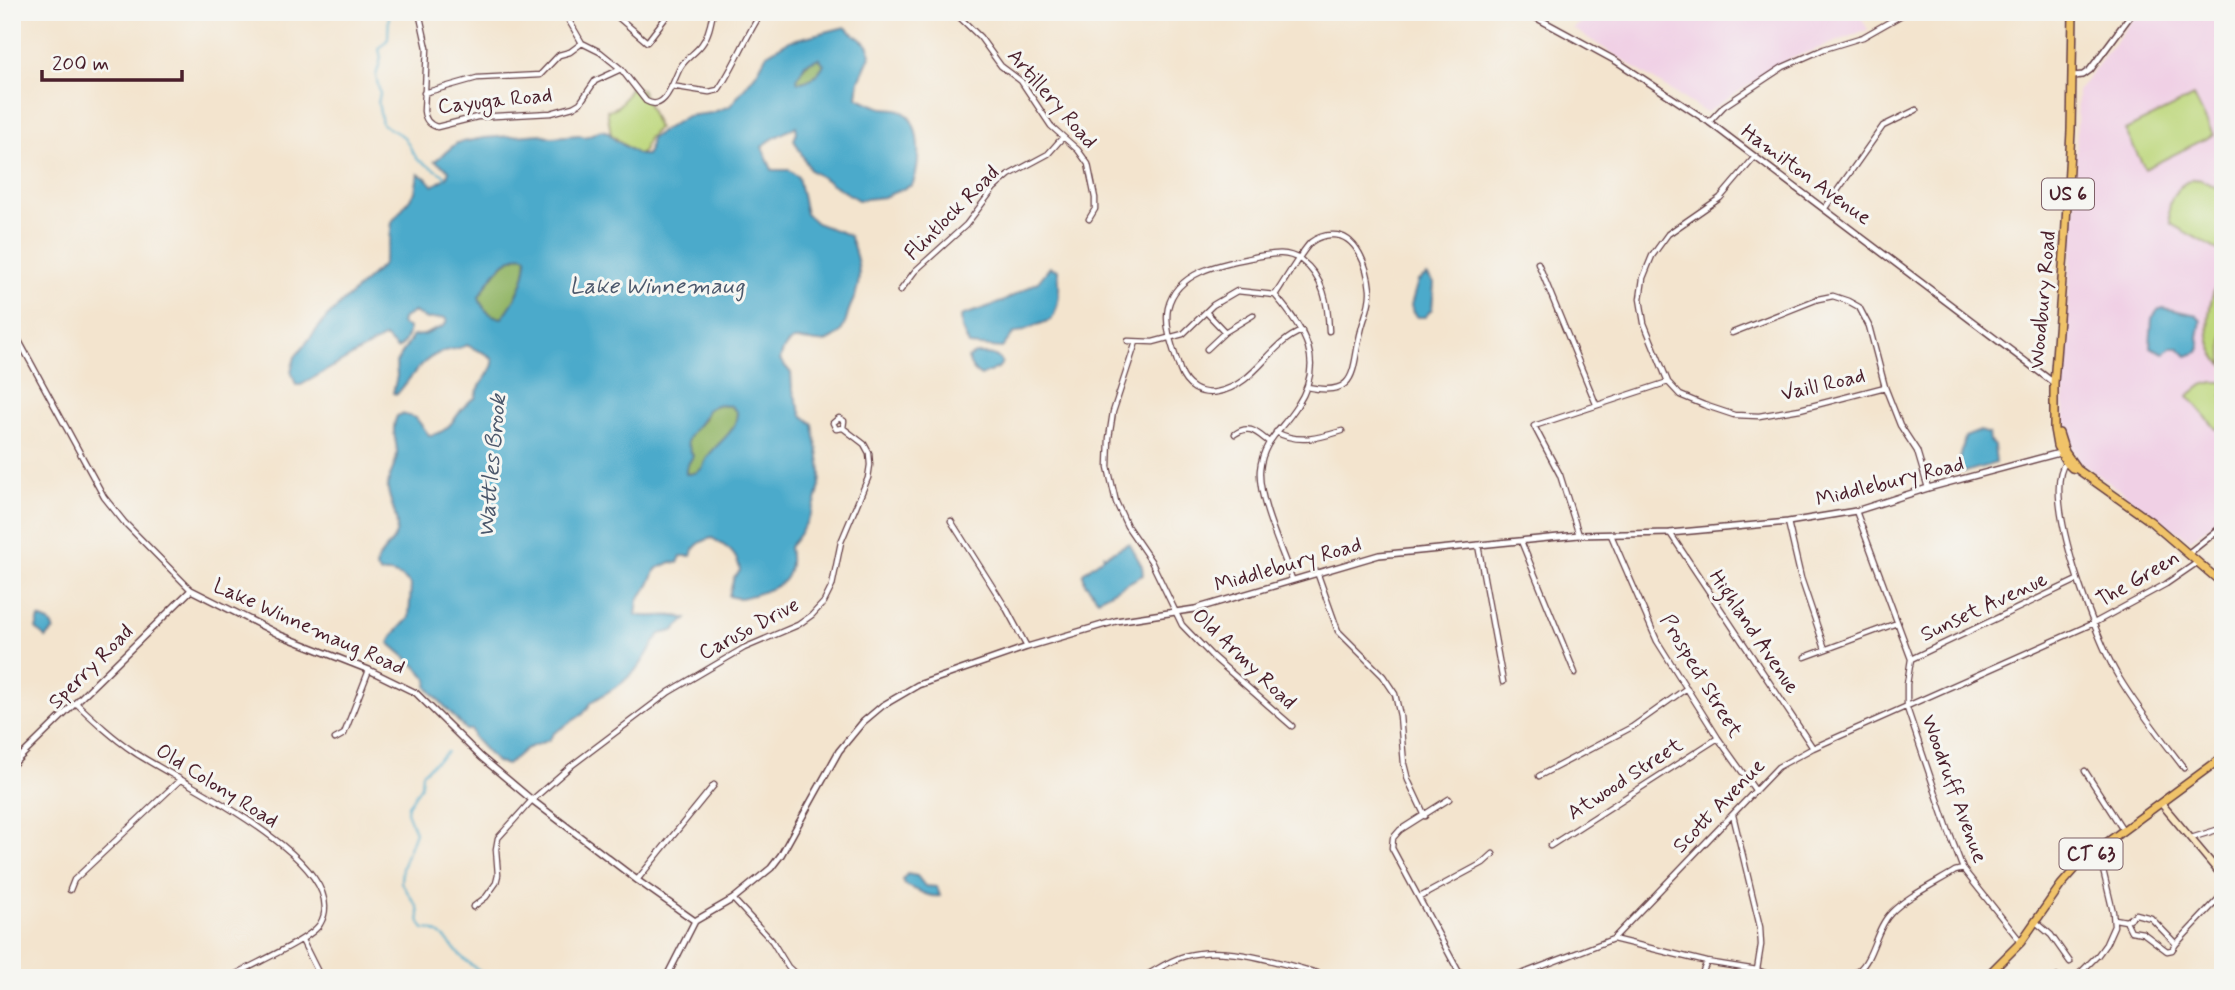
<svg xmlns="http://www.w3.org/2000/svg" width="2235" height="990" viewBox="0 0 2235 990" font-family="Mynerve,sans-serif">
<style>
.built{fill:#f0d0e5}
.green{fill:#bdd77c;stroke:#847b54;stroke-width:2}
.forest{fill:#96b86c;stroke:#706c4c;stroke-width:2}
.water{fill:#4caacb;stroke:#4b647b;stroke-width:2;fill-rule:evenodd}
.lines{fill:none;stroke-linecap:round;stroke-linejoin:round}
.stream{stroke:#4caacb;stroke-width:2}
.minor-casing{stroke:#633d43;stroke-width:7}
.tertiary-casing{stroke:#633d43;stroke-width:8}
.secondary-casing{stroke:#633d43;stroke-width:9}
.primary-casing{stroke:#633d43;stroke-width:10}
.minor{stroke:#fff;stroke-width:4.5}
.tertiary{stroke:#fff;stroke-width:5}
.secondary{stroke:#f9e7c3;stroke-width:6}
.primary{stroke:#f0c369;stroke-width:7}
.labels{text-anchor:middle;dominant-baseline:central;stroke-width:6;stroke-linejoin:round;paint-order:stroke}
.shield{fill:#f6f6f2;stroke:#7e6067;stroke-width:2}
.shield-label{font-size:19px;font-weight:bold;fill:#4a1f2b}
.street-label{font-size:21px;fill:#4a1f2b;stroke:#f6f6f2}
.water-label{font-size:23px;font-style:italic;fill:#4b576b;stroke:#f6f6f2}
</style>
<rect width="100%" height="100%" fill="#f6f6f2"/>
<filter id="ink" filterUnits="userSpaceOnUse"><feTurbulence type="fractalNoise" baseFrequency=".0143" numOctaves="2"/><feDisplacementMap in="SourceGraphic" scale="14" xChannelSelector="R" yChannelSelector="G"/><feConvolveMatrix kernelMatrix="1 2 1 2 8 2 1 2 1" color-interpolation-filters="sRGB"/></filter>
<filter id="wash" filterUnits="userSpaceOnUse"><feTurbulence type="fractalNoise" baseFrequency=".00686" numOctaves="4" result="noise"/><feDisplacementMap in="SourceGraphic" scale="28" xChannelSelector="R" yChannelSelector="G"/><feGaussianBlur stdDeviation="1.57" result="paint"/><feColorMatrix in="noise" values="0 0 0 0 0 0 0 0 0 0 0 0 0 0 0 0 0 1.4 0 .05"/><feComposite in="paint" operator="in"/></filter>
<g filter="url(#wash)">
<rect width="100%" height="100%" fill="#f3e4ce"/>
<path class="built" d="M1600 12H1858L1868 30 1787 60 1706 113 1572 28Z
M2138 12H2223V516L2190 540 2081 463 2067 439 2064 422 2063 380 2075 198 2078 91Z"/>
<path class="green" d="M632 84 642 91 658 128 648 138 642 154 637 155 611 134 607 110C621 110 626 95 632 84Z
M2194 96 2213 135 2145 169 2125 130Z
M2194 179 2202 180 2223 191V253L2171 224C2165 205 2174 185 2194 179Z
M2215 288H2223V365C2203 347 2207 311 2215 288Z
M2214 382H2223V429H2216L2188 396 2202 385Z"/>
<path class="forest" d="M819 58 824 64C818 75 811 81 798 82L796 79C802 68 807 61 819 58Z
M522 255 527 257C527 280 516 300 502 319 490 316 482 310 479 297 490 279 500 261 522 255Z
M716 405 731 406 737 412C737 434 717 442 707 458 705 461 704 466 702 469 698 473 692 474 686 474L689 460 687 442 691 431 704 420 707 410Z"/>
<path class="water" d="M845 27 869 46 870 56 859 81 857 97C865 101 874 106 883 108 888 109 895 108 899 110 923 119 921 167 912 185L884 197 858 200 810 170 794 140 797 132 796 126C785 133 770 138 762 147L772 170H789L798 177 806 214 816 223 849 235C856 253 863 274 856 293 854 300 850 306 848 313 845 324 843 333 832 339 811 351 789 322 780 360L791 373 792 388 802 415 813 424C815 440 820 456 821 473 821 498 806 529 789 547 794 578 784 586 756 594 746 597 740 600 729 596L734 577 740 571C738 553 727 547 712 538 701 541 694 545 691 556H681L678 563 671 562 656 569 649 585 638 600 636 615C654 619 666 612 687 619L673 631 660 634 639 667 622 683 592 702 583 714 554 733 549 740 525 749 507 765 496 762 474 738 471 730H466L427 687 428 680 417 667 389 643 393 635 409 618 411 585C402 576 394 572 381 573L376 569C376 551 397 545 397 527 397 514 390 503 388 490 386 477 397 466 397 453 397 440 390 430 397 416L402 414 416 418 429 435C455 433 456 407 475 398 478 381 504 363 488 355 481 351 473 349 467 345 458 350 448 349 439 353 419 362 411 378 397 394L393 393 397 376 396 363 413 336 424 335 444 326 447 321 445 318 426 319 414 312 402 319 401 324 409 328C408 336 404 346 397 349L385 337 301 385H296L291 371 295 357 327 317 382 266 390 240 392 222 415 192 418 174 426 178 433 186 447 177 449 170 435 161 457 143 484 138 541 134 551 137 579 135 585 137 601 130 608 132 614 139 639 155H646L649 150 651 138 687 116 711 113 730 106 757 72 767 54 789 41ZM819 58 824 64C818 75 810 82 798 82L797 79 805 64ZM522 255 527 257C527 280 516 300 502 318 490 316 482 310 479 297 490 279 500 260 522 255ZM716 405 731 406 737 412C737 434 717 441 707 458 705 460 704 466 702 468 698 473 692 474 686 474V468L693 456 687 442C692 427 703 424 707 410Z
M1050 267 1058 270C1060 285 1060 308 1051 320L1013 334 1002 348 969 345 962 329 961 316 1002 302 1038 282Z
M1427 275 1434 283 1432 309 1425 317H1417L1413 313 1411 305 1418 281Z
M2163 308 2197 315 2201 321 2198 337 2200 348 2198 352 2187 356 2179 348H2171L2164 353 2150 347 2152 318 2158 310Z
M975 354C985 354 996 352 1002 363L998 368 981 376C973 372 970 366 968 358Z
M1980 431 1989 434V441L1994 446 1996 463 1965 472 1961 471 1959 464 1965 437Z
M1129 543 1142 566 1143 575 1098 599 1085 583 1083 573 1104 557 1103 554 1105 556Z
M39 618 49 622 54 630 46 638 36 629Z
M907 874 917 876 925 886 937 887 940 896C928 898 916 889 905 885L902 880Z"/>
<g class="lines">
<path class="stream" d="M389 12 388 39 379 49 381 58 376 76 380 94 378 102 382 124 404 137 417 159 444 175 445 178
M447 752 422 773 421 786 408 805 407 812 415 832 402 868 401 882 418 908 420 923 424 929C444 929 451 948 464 959 472 966 481 970 487 978"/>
</g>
</g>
<g filter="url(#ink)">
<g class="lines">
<defs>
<path id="minor" d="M419 12 427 48 424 111C425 119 428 124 437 127L477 117 551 113 573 107 580 103 595 81 621 69
M564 12 582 43 600 52 621 69 646 101C666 113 673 80 680 68 685 58 696 53 702 44 709 35 711 22 713 12
M612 12 647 42 670 12
M954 12 980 37 1001 66 1021 81 1051 126 1078 150 1088 164 1095 198V209L1089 219
M671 86 709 92 718 90C735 66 745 37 762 12
M424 93 477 78 540 75 559 55 570 52 582 43
M1709 122 1724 106 1783 67 1824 49 1863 37 1907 12
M1754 158 1720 198 1668 234 1652 256 1643 278 1640 299 1644 323 1668 382 1680 395 1704 405 1734 415 1759 416 1800 409 1885 387
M1825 208 1883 126 1916 110
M1538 263 1596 404
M900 291 915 271 966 225 994 188 1009 175 1048 154 1063 137
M1275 295C1284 282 1301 252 1311 242 1316 238 1325 235 1331 235 1357 233 1368 268 1370 290 1371 305 1364 317 1361 331 1351 368 1360 398 1307 387
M1206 312 1225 332
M12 328 104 497 124 522 191 590
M1302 331C1269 343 1256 385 1217 392 1200 395 1186 387 1180 370 1174 351 1164 328 1168 308 1176 271 1224 263 1255 257 1272 254 1285 250 1301 260 1324 277 1328 304 1329 331
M1732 333 1818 299 1833 296 1848 301 1859 307 1869 326 1885 387 1900 425 1917 451 1928 488
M1128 341 1153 342 1183 334 1213 305 1237 291 1275 295C1305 330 1326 362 1297 406 1282 430 1263 440 1260 470 1258 500 1282 550 1292 579
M1136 342 1113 412 1109 438 1108 467 1116 502 1127 526 1151 561 1182 625 1212 656 1292 726
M1207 349 1225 332 1253 315
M1276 432C1298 444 1319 438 1342 431
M1235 434C1249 424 1256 432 1269 442
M2066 462C2039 494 2098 643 2118 676 2137 708 2161 738 2184 768
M1856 511 1911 659
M951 521 1006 608 1027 647
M1788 522 1801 578 1825 649
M1670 533 1813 748
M1579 535 1560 475 1534 426 1668 382
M1611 535 1657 641 1718 738 1755 790
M1521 541 1575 673
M1478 545 1503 682
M1317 572 1338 631 1383 676 1395 694 1400 716 1404 764 1408 780 1425 816
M1805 657 1897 623
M1911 659 1907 684V708L1949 832 1963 869 2021 942
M1911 659 2077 580
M77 704C95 721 113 738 134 752 173 779 357 863 320 924 309 941 250 965 229 978
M335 739 344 734 369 670
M2085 771 2123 830
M1539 776 1632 727 1687 688
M1449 799 1400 830 1393 838 1392 848 1462 978
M1733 815 1760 927 1761 945 1757 970
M2191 838 2223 828
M1550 846 1718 738
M637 880 714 785
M70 890 74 880 180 780
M1420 897 1483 863 1493 854
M733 899 772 941 788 967 800 978
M473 907 486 897 496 883 498 875 496 849 498 838 532 800 571 766 669 692 744 648 798 625 812 615 824 602 832 586 841 542 868 478 870 465 869 453 864 444 843 428 836 429 833 423 839 418 844 421 843 428
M2115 919 2126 921 2136 914 2151 918 2176 944 2223 894
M2126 921 2131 931 2143 933 2167 951 2172 950 2176 944
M2036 922 2051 935 2070 962
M1613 939 1778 767 1813 748 2094 623 2166 584 2198 562
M302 940 321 978
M1141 978C1155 971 1170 960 1185 956 1230 943 1291 967 1336 978
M1511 978 1613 939 1707 962 1757 970 1778 978
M1700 978 1707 962
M1789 978C1809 968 1840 985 1859 970 1873 958 1876 928 1891 913 1906 897 1936 883 1955 871L1963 869
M2056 978 2057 977
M2075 978 2098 955 2106 944 2114 926 2113 912 2098 849"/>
<path id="tertiary" d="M1526 12 1616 61 1709 122 2054 383
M2073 76 2083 75 2090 70 2133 12
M2189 553 2223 526
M12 765 191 590 280 635 369 670 416 693 481 757 532 800 637 880 695 921
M666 978 695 921 733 899 771 868 781 855 839 751 863 722 882 706 918 685 1027 647 1116 621 1195 609 1379 555 1579 535 1670 533 1788 522 1856 511 1928 488 2063 452"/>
<path id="secondary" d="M2161 803 2223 877"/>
<path id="primary" d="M2073 12 2071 131 2065 241 2054 383V429L2057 446 2066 462 2072 468 2077 469
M2059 433 2065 452 2077 469 2150 521 2223 584
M1985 978 2021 942 2061 885 2083 860 2223 757"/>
</defs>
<use href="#minor" class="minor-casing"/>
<use href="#tertiary" class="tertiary-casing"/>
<use href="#secondary" class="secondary-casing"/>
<use href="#primary" class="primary-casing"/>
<use href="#minor" class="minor"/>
<use href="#tertiary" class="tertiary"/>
<use href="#secondary" class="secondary"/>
<use href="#primary" class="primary"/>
</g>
</g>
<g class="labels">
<g class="shield">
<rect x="2042" y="178.5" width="52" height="31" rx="5"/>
<rect x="2059.5" y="838.5" width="63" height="31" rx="5"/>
</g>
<g class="shield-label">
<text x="2068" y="194">US 6</text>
<text x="2091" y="854">CT 63</text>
</g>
<g class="street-label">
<text transform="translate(1052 99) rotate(49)">Artillery Road</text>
<text transform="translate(495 101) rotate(-6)">Cayuga Road</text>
<text transform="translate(1806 175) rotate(36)">Hamilton Avenue</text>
<text transform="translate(952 213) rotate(-45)">Flintlock Road</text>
<text transform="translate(2043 300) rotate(-85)">Woodbury Road</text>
<text transform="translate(1823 385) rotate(-13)">Vaill Road</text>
<text transform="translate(1890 482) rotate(-14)">Middlebury Road</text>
<text transform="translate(1288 565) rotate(-16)">Middlebury Road</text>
<text transform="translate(2138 579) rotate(-30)">The Green</text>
<text transform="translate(1984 607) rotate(-25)">Sunset Avenue</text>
<text transform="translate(309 627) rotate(24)">Lake Winnemaug Road</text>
<text transform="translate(749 629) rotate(-28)">Caruso Drive</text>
<text transform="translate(1754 632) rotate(56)">Highland Avenue</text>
<text transform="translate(1244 659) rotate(44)">Old Army Road</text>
<text transform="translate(91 667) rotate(-45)">Sperry Road</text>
<text transform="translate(1701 676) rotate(59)">Prospect Street</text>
<text transform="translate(1625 779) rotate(-33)">Atwood Street</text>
<text transform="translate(217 786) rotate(32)">Old Colony Road</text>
<text transform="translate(1954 789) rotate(70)">Woodruff Avenue</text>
<text transform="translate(1719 806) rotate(-46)">Scott Avenue</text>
</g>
<g class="water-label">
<text x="657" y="287">Lake Winnemaug</text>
<text transform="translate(493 466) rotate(-85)">Wattles Brook</text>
</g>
</g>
<rect width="2235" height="990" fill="none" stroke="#f6f6f2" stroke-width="42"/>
<path d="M42 70v10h140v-10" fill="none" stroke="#4a1f2b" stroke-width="3.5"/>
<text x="52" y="70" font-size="21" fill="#4a1f2b" stroke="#f6f6f2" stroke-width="5" paint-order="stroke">200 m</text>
</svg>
